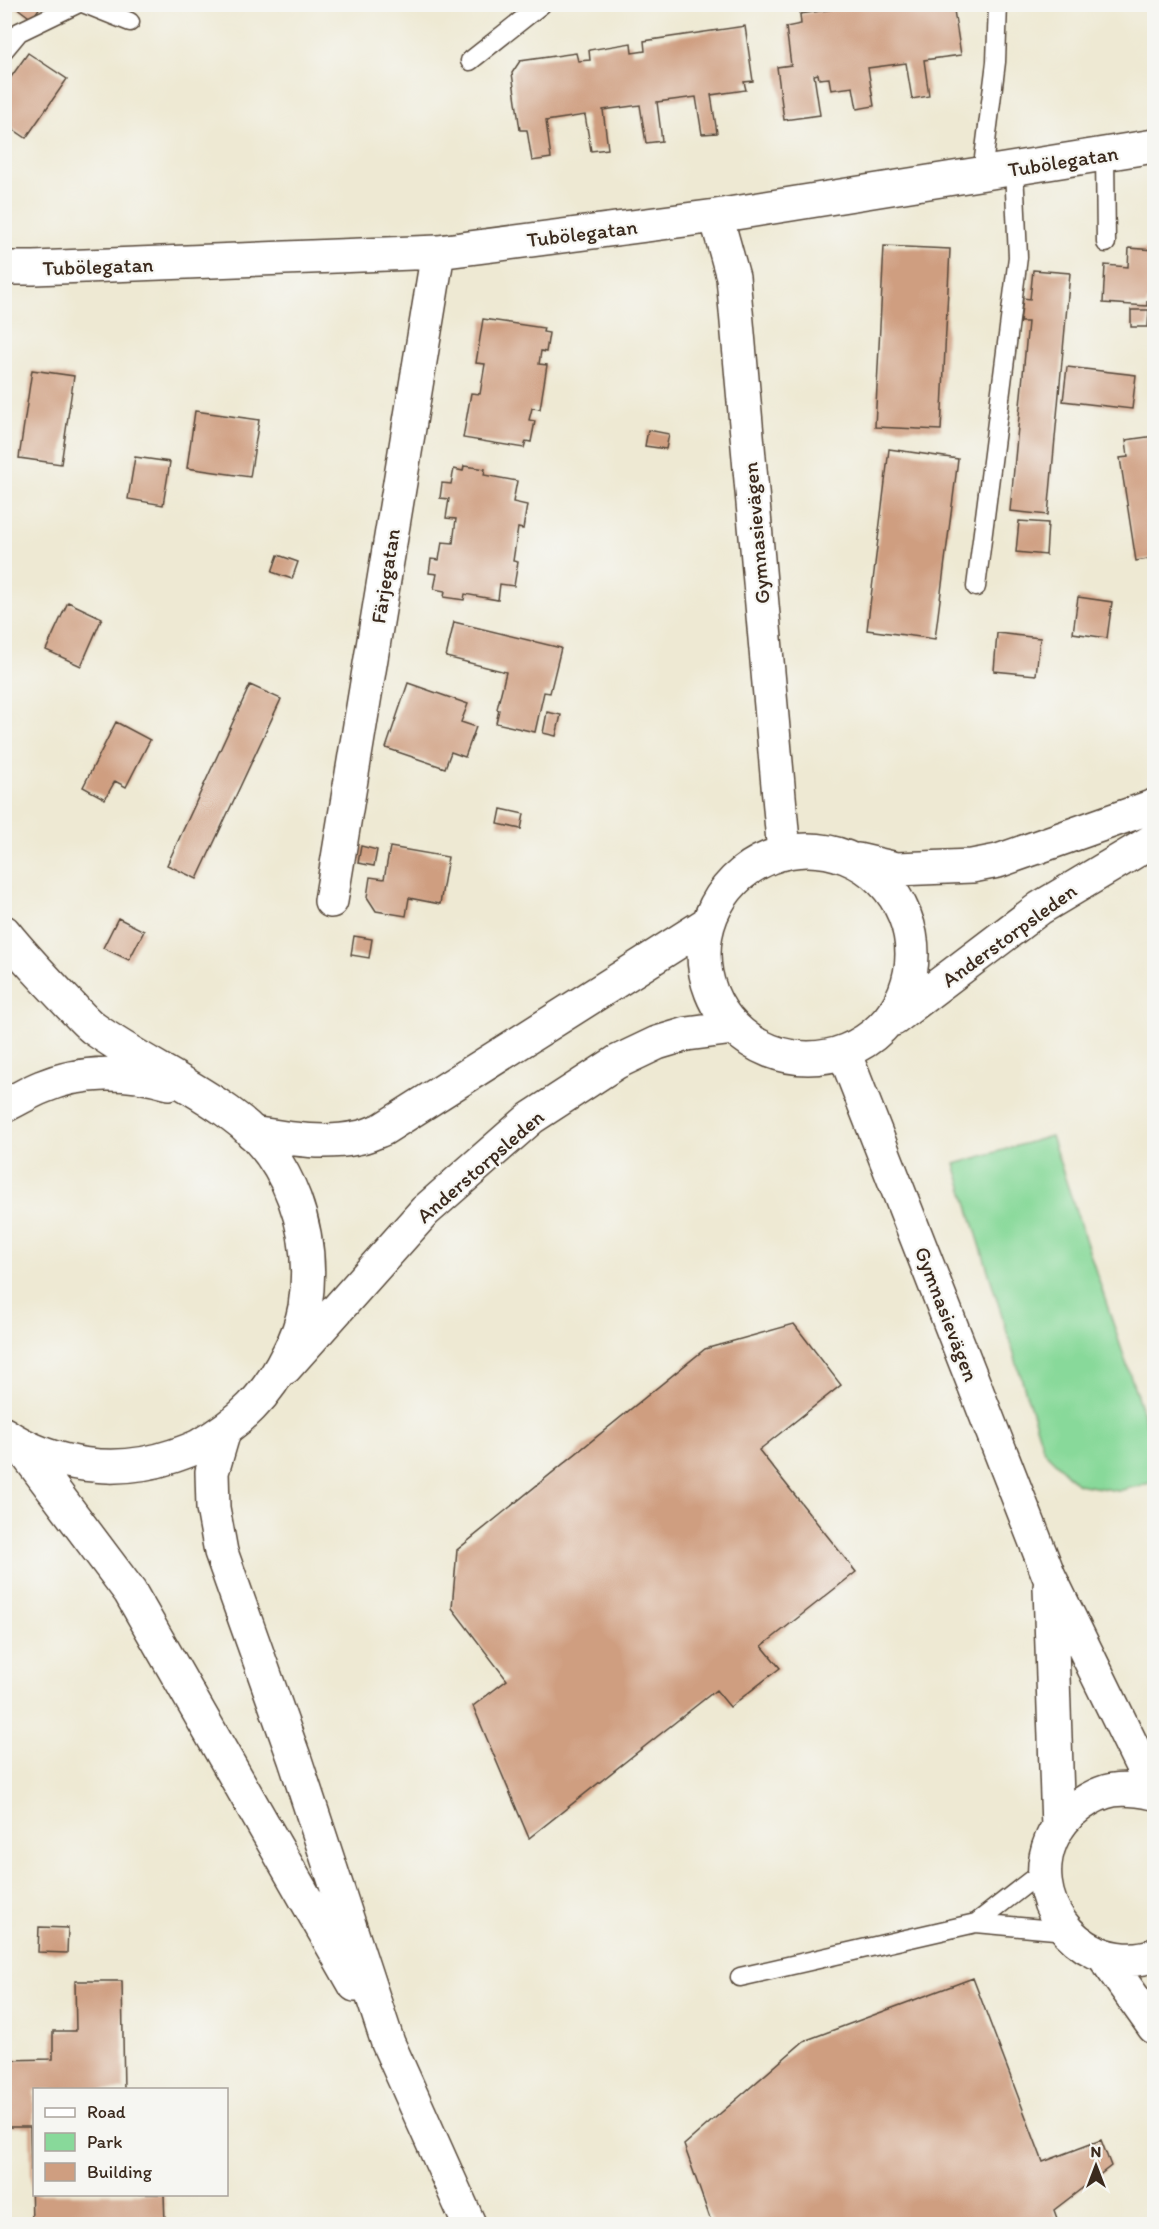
<svg xmlns="http://www.w3.org/2000/svg" width="1159" height="2229" viewBox="0 0 1159 2229" font-family="Itim,sans-serif">
<style>
.green{fill:#88d99a;stroke:#62825c;stroke-width:1.5}
.building{fill:#cf9e80}
.lines{fill:none;stroke-linecap:round;stroke-linejoin:round}
.lane-casing{stroke:#564739;stroke-width:21}
.street-casing{stroke:#564739;stroke-width:36}
.secondary-casing{stroke:#564739;stroke-width:36}
.highway-casing{stroke:#564739;stroke-width:36}
.lane{stroke:#fff;stroke-width:18}
.street{stroke:#fff;stroke-width:33}
.secondary{stroke:#fff;stroke-width:33}
.highway{stroke:#fff;stroke-width:33}
.labels{text-anchor:middle;dominant-baseline:central;stroke-width:4.5;stroke-linejoin:round;paint-order:stroke}
.street-label{font-size:21px;fill:#3b2a1e;stroke:#f6f6f2}
</style>
<rect width="100%" height="100%" fill="#f6f6f2"/>
<filter id="ink" filterUnits="userSpaceOnUse"><feTurbulence type="fractalNoise" baseFrequency=".0167" numOctaves="2"/><feDisplacementMap in="SourceGraphic" scale="12" xChannelSelector="R" yChannelSelector="G"/><feConvolveMatrix kernelMatrix="1 2 1 2 8 2 1 2 1" color-interpolation-filters="sRGB"/></filter>
<filter id="wash" filterUnits="userSpaceOnUse"><feTurbulence type="fractalNoise" baseFrequency=".008" numOctaves="4" result="noise"/><feDisplacementMap in="SourceGraphic" scale="24" xChannelSelector="R" yChannelSelector="G"/><feGaussianBlur stdDeviation="1.35" result="paint"/><feColorMatrix in="noise" values="0 0 0 0 0 0 0 0 0 0 0 0 0 0 0 0 0 1.4 0 .05"/><feComposite in="paint" operator="in"/></filter>
<g filter="url(#wash)">
<rect width="100%" height="100%" fill="#eee9d3"/>
<path class="green" d="M1051 1136 1154 1447V1482L1118 1491 1077 1484 1044 1451 955 1164Z"/>
<g id="blocks">
<path class="building" d="M12 4H42L32 19Z
M868 4H953L961 55 924 60 929 96 912 99 906 63 868 68 874 106 857 109 853 87 831 90 829 78 819 79 818 74 814 75 820 115 784 120 777 67 791 65 786 27 801 24 800 14Z
M745 26 753 81 744 82 746 90 711 95 717 133 702 134 696 97 657 102 662 141 646 143 640 105 603 110 608 149 591 151 585 115 546 121 551 158 532 161 527 130H520L512 73 520 61 576 53 578 61 590 60 589 50 631 43 632 53 645 51 644 41Z
M28 53 67 79 26 138 4 123V87Z
M884 246 950 249 941 430 875 427Z
M1129 248 1154 250V301H1147V306L1103 303 1105 265 1128 267Z
M1033 270 1070 273 1048 515 1010 511 1028 322H1020L1023 298 1030 299Z
M1131 310H1149L1148 327H1131Z
M483 319 544 328 543 332 549 333 546 352 541 351 539 364 547 365 540 409 532 408 529 420 535 421 531 442 526 441 524 448 463 438 471 393 480 394 485 364 476 363Z
M1067 367 1136 375 1132 409 1063 401Z
M32 370 74 376 61 464 19 458Z
M1152 374H1154V406H1149Z
M195 411 259 420 250 477 187 468Z
M648 430 669 434 666 449 645 446Z
M1154 436V558L1136 561 1120 458 1128 457 1126 440Z
M889 449 958 459 935 639 867 630Z
M135 457 170 462 163 505 128 499Z
M464 466 485 469 484 475 517 481 513 502 527 505 523 529 518 528 513 561 518 562 514 586 500 584 498 600 465 594 464 600 444 597 445 591 434 589 437 574 429 573 431 559 439 560 442 542 453 543 456 519 446 518 449 499 440 498 442 483 451 484 454 469 463 471Z
M1019 521 1048 523 1046 555 1016 552Z
M278 555 298 562 292 579 272 572Z
M1078 597 1112 602 1107 638 1073 633Z
M68 602 102 618 81 666 46 650Z
M454 622 561 648 550 693 544 692 535 732 496 723 499 710 497 709 506 672 446 657Z
M997 633 1040 638 1036 675 994 671Z
M408 683 468 704 461 722 476 727 465 757 451 752 445 768 386 748Z
M250 685 281 699 197 879 167 865Z
M547 712 561 715 556 736 543 733Z
M116 722 150 740 126 787 115 781 105 799 83 787Z
M501 809 524 814 521 829 498 824Z
M361 846 377 850 374 866 358 863Z
M390 847 448 857 440 904 409 898 406 916 376 911 367 897 370 877 384 879Z
M118 918 144 931 129 960 103 948Z
M354 936 372 939 369 958 351 955Z
M794 1324 841 1385 759 1450 856 1572 762 1646 780 1668 730 1707 716 1690 529 1838 473 1706 507 1680 452 1608 457 1550 705 1349Z
M39 1927 68 1928 67 1953 38 1952Z
M973 1978 1043 2162 1101 2140 1111 2166 1054 2210 1059 2224H712L684 2145 804 2041Z
M75 1981H122L124 2090H34V2194H164L165 2224H32L30 2127H4V2060L53 2059V2031H76Z"/>
</g>
</g>
<g filter="url(#ink)">
<use href="#blocks" fill-opacity="0" stroke="#564739" stroke-width="1.5"/>
<g class="lines">
<defs>
<path id="lane" d="M85 4 130 22
M4 50 19 32 77 4
M470 61 542 4
M1105 154 1106 243
M982 174 996 62 998 4
M976 587 1018 257 1014 169
M976 1923 1044 1870
M740 1977 976 1923 1066 1931"/>
<path id="street" d="M716 216 733 277 784 853
M4 268H34L438 252 716 216 1154 146
M331 901 438 252"/>
<path id="secondary" d="M704 954a104 104 0 1 1 208 0a104 104 0 1 1-208 0Z
M858 860 897 869 972 866 998 861 1154 806
M894 1019 1040 908 1154 840
M844 1052 1049 1576 1154 1791
M252 1133C286 1138 322 1145 356 1138 366 1137 375 1132 383 1129L708 923
M285 1368 425 1211 531 1118 617 1062 657 1043 687 1034 734 1028
M1050 1587 1058 1828
M1154 1793C1140 1790 1128 1788 1113 1790 1101 1792 1090 1798 1080 1805 1025 1844 1037 1924 1096 1952 1114 1960 1136 1962 1154 1955
M1103 1955 1154 2027"/>
<path id="highway" d="M4 932C24 957 46 980 68 1003 76 1011 84 1021 93 1028 136 1059 185 1081 228 1112 291 1156 316 1234 305 1307 302 1324 296 1339 288 1354 267 1397 240 1422 199 1446 191 1450 182 1453 173 1456 117 1475 54 1467 4 1434
M4 1106C17 1100 29 1092 42 1087 82 1070 128 1071 169 1083
M224 1431 212 1472 213 1508 221 1552 295 1760 388 2043 469 2224
M19 1444 130 1592 355 1985"/>
</defs>
<use href="#lane" class="lane-casing"/>
<use href="#street" class="street-casing"/>
<use href="#secondary" class="secondary-casing"/>
<use href="#highway" class="highway-casing"/>
<use href="#lane" class="lane"/>
<use href="#street" class="street"/>
<use href="#secondary" class="secondary"/>
<use href="#highway" class="highway"/>
</g>
</g>
<g class="labels">
<g class="street-label">
<text transform="translate(1063 161) rotate(-9)">Tubölegatan</text>
<text transform="translate(582 233) rotate(-7)">Tubölegatan</text>
<text transform="translate(98 266) rotate(-2)">Tubölegatan</text>
<text transform="translate(756 533) rotate(-95)">Gymnasievägen</text>
<text transform="translate(385 576) rotate(-81)">Färjegatan</text>
<text transform="translate(1009 935) rotate(-36)">Anderstorpsleden</text>
<text transform="translate(480 1166) rotate(-41)">Anderstorpsleden</text>
<text transform="translate(947 1314) rotate(69)">Gymnasievägen</text>
</g>
</g>
<rect width="1159" height="2229" fill="none" stroke="#f6f6f2" stroke-width="24"/>
<rect x="33" y="2088" width="195" height="108" fill="#f6f6f2" stroke="#aba49d" stroke-width="1.5"/>
<rect x="45" y="2108" width="30" height="9" fill="#ffffff" stroke="#aba49d" stroke-width="1.5"/>
<text x="87" y="2118" font-size="18" fill="#3b2a1e">Road</text>
<rect x="45" y="2133" width="30" height="18" fill="#88d99a" stroke="#aba49d" stroke-width="1.5"/>
<text x="87" y="2148" font-size="18" fill="#3b2a1e">Park</text>
<rect x="45" y="2163" width="30" height="18" fill="#cf9e80" stroke="#aba49d" stroke-width="1.5"/>
<text x="87" y="2178" font-size="18" fill="#3b2a1e">Building</text>
<g transform="translate(1096 2166)" stroke="#f6f6f2" stroke-width="4.5" paint-order="stroke">
<path d="M0-4.5L10 22L0 15L-10 22Z" fill="#3b2a1e"/>
<text y="-9" font-size="16" font-weight="bold" text-anchor="middle" fill="#3b2a1e">N</text>
</g>
</svg>
